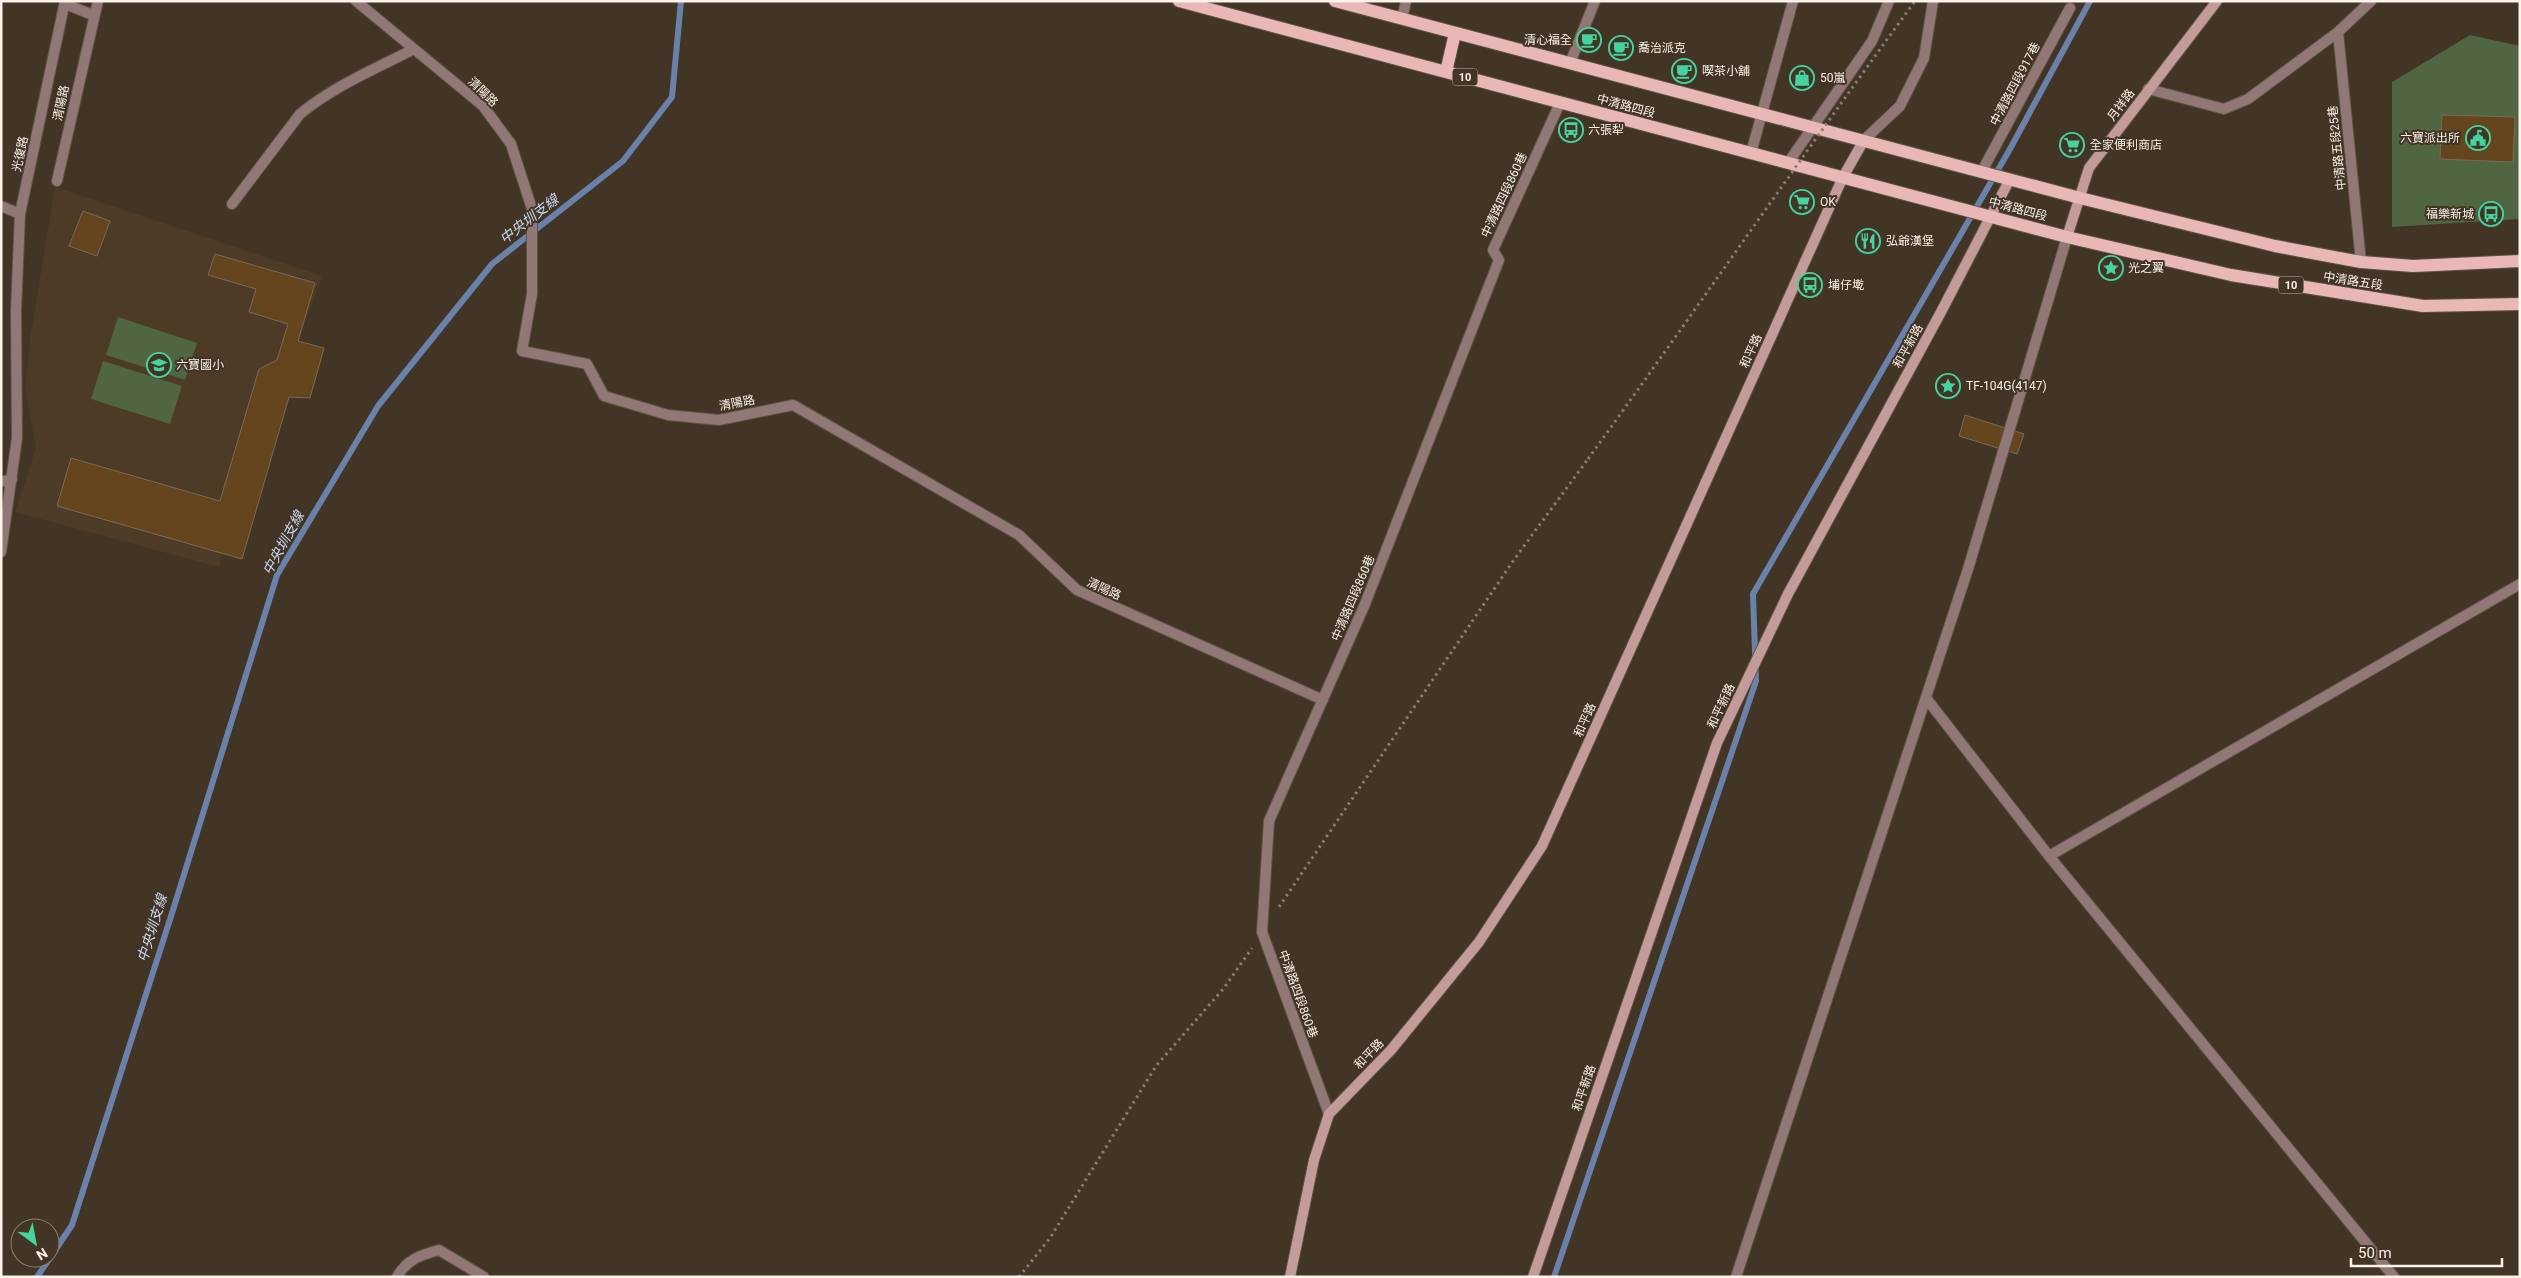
<svg xmlns="http://www.w3.org/2000/svg" width="2521" height="1278" viewBox="0 0 2521 1278" font-family="Roboto,'Noto Sans TC',sans-serif">
<style>
.built{fill:#4d3b27}
.green{fill:#506541}
.lines{fill:none;stroke-linecap:round;stroke-linejoin:round}
.stream{stroke:#6a81aa;stroke-width:6}
.building{fill:#64451e;stroke:#796a59}
.lane-casing{stroke:#605345;stroke-width:12}
.street-casing{stroke:#605345;stroke-width:12}
.secondary-casing{stroke:#605345;stroke-width:12}
.primary-casing{stroke:#605345;stroke-width:14}
.path{stroke:#887c70;stroke-width:3;stroke-dasharray:2.5 4;stroke-linecap:butt}
.lane{stroke:#917877;stroke-width:10}
.street{stroke:#917877;stroke-width:10}
.secondary{stroke:#c39c9a;stroke-width:10}
.primary{stroke:#e9b7b5;stroke-width:12}
.path-bridge{stroke:#887c70;stroke-width:3;stroke-dasharray:2.5 4;stroke-linecap:butt}
.labels{text-anchor:middle;dominant-baseline:central;stroke-width:4;stroke-linejoin:round;paint-order:stroke}
.shield{fill:#423526;stroke:#c4b9ae;stroke-width:1}
.shield-label{font-size:11px;font-weight:bold;fill:#fbf2e9}
.poi-label{font-size:12px;fill:#fbf2e9;stroke:#423526;text-anchor:start}
.street-label{font-size:12px;fill:#fbf2e9;stroke:#423526}
.water-label{font-size:14px;font-style:italic;fill:#cad8f2;stroke:#423526}
</style>
<rect width="100%" height="100%" fill="#423526"/>
<path class="built" d="M55 187 322 276 219 567 15 512 36 448 25 390 30 340Z"/>
<path class="green" d="M2470 35 2520 46V219L2392 227V82Z
M118 317 197 343 185 380 106 355Z
M103 361 182 386 170 424 91 399Z"/>
<g class="lines">
<path class="stream" d="M50 1258 72 1225 173 910 277 575 378 406 492 264 623 161 672 97 681 1
M37 1277 50 1258
M1554 1277 1756 681 1753 594 2010 149 2090 1"/>
</g>
<path class="building" d="M2442 115 2515 117 2513 162 2440 159Z
M83 211 110 221 97 256 69 246Z
M215 254 315 283 298 341 324 348 310 398 289 397 242 559 57 506 71 458 220 501 259 369 277 360 288 324 249 312 256 289 208 275Z
M1965 415 2024 434 2017 454 1959 436Z"/>
<g class="lines">
<defs>
<path id="lane" d="M356 1 483 106 511 144 532 209V294L522 351 587 364 604 396 668 415 719 420 793 405 1019 535 1077 590 1323 700
M65 4 93 15
M1402 19 1406 1
M2338 32 2361 262
M1570 63 1595 1
M2148 89 2224 109 2248 99 2338 32 2371 1
M1864 140 1900 106 1924 58 1933 1
M1751 153 1793 1
M1788 163 1872 41 1889 1
M1982 171 2070 8
M57 181 98 1
M232 204 300 114C334 86 375 69 414 49
M1 482 12 479
M1329 1114 1262 932 1269 821 1365 604 1499 260 1493 250 1560 103
M397 1277C407 1259 421 1255 439 1250L484 1277"/>
<path id="street" d="M1 206 20 214
M1 552 17 438 16 311 20 214 65 1
M1926 698 2049 856 2394 1277
M2049 856 2520 584
M1736 1277 1968 569 2067 237"/>
<path id="secondary" d="M2067 237 2089 168 2217 1
M1290 1277 1314 1160 1329 1114 1391 1050 1479 942 1542 846 1843 177 1864 140
M1533 1277 1717 743 1788 594 1941 312 2010 179"/>
<path id="primary" d="M1179 1 2067 237 2231 275 2423 306 2520 304
M1335 1 2080 198 2275 246 2361 262 2413 266 2520 261
M1446 72 1455 33"/>
</defs>
<use href="#lane" class="lane-casing"/>
<use href="#street" class="street-casing"/>
<use href="#secondary" class="secondary-casing"/>
<use href="#primary" class="primary-casing"/>
<path class="path" d="M1279 907 1513 561 1588 459
M1019 1277 1050 1238 1156 1066 1224 988 1252 948"/>
<use href="#lane" class="lane"/>
<use href="#street" class="street"/>
<use href="#secondary" class="secondary"/>
<use href="#primary" class="primary"/>
<path class="path-bridge" d="M1588 459C1698 307 1804 153 1915 1"/>
</g>
<defs>
<symbol id="cafe-ring" viewBox="-11 -11 22 22"><circle r="9.5" fill="#423526" stroke="#45d49f" stroke-width="1.5"/><path d="M-5.5-4.5H6V0H3Q3 3.5 0 3.5H-2.5Q-5.5 3.5-5.5 0ZM3-3.2v2h1.7v-2ZM-6 4.5H4V6H-6Z" fill="#45d49f"/></symbol>
<symbol id="shop-ring" viewBox="-11 -11 22 22"><circle r="9.5" fill="#423526" stroke="#45d49f" stroke-width="1.5"/><path d="M-5-2.5h2.3a2.7 3.5 0 0 1 5.4 0H5L5.5 6h-11ZM-1.5-2.5h3a1.5 2.3 0 0 0-3 0Z" fill="#45d49f"/></symbol>
<symbol id="bus-ring" viewBox="-11 -11 22 22"><circle r="9.5" fill="#423526" stroke="#45d49f" stroke-width="1.5"/><path d="M-5-6H5V4H4V6H2V4H-2V6H-4V4H-5ZM-3.5-4V0h7V-4ZM-3.5 1.2v1.5H-2V1.2ZM2 1.2v1.5H3.5V1.2Z" fill="#45d49f"/></symbol>
<symbol id="civic-ring" viewBox="-11 -11 22 22"><circle r="9.5" fill="#423526" stroke="#45d49f" stroke-width="1.5"/><path d="M-.6-6.5H3V-4.5H.6V-3L4-1V1h2V6H-6V1h2V-1L-.6-3ZM-1.2 2.5V6h2.4V2.5Z" fill="#45d49f"/></symbol>
<symbol id="supermarket-ring" viewBox="-11 -11 22 22"><circle r="9.5" fill="#423526" stroke="#45d49f" stroke-width="1.5"/><path d="M-6-5.5h2.5l.6 2H6L4.5 2H-2.5L-4.4-4H-6ZM-1.5 3.2a1.3 1.3 0 1 0 .1 0ZM3 3.2a1.3 1.3 0 1 0 .1 0Z" fill="#45d49f"/></symbol>
<symbol id="restaurant-ring" viewBox="-11 -11 22 22"><circle r="9.5" fill="#423526" stroke="#45d49f" stroke-width="1.5"/><path d="M-5-6h1v4h1v-4h1v4h1v-4h1v5L-1.5 .5V6h-2V.5L-5-1ZM5-6V6H3V1.5H1.5Q1.5-4 5-6Z" fill="#45d49f"/></symbol>
<symbol id="sight-ring" viewBox="-11 -11 22 22"><circle r="9.5" fill="#423526" stroke="#45d49f" stroke-width="1.5"/><path d="M0-6L1.8-2.2L6-1.7L2.9 1.2L3.7 5.4L0 3.3L-3.7 5.4L-2.9 1.2L-6-1.7L-1.8-2.2Z" fill="#45d49f"/></symbol>
<symbol id="school-ring" viewBox="-11 -11 22 22"><circle r="9.5" fill="#423526" stroke="#45d49f" stroke-width="1.5"/><path d="M0-5L7-2L0 1L-7-2ZM-4 1L0 2.5L4 1V4Q0 6-4 4Z" fill="#45d49f"/></symbol>
</defs>
<g fill-rule="evenodd">
<use href="#cafe-ring" x="1575" y="26" width="28" height="28"/>
<use href="#cafe-ring" x="1607" y="34" width="28" height="28"/>
<use href="#cafe-ring" x="1670" y="57" width="28" height="28"/>
<use href="#shop-ring" x="1788" y="64" width="28" height="28"/>
<use href="#bus-ring" x="1557" y="116" width="28" height="28"/>
<use href="#civic-ring" x="2464" y="124" width="28" height="28"/>
<use href="#supermarket-ring" x="2058" y="131" width="28" height="28"/>
<use href="#supermarket-ring" x="1788" y="188" width="28" height="28"/>
<use href="#bus-ring" x="2477" y="200" width="28" height="28"/>
<use href="#restaurant-ring" x="1854" y="227" width="28" height="28"/>
<use href="#sight-ring" x="2097" y="254" width="28" height="28"/>
<use href="#bus-ring" x="1796" y="271" width="28" height="28"/>
<use href="#school-ring" x="145" y="351" width="28" height="28"/>
<use href="#sight-ring" x="1934" y="372" width="28" height="28"/>
</g>
<g class="labels">
<g class="shield">
<rect x="1452.5" y="68.5" width="25" height="17" rx="4"/>
<rect x="2278.5" y="276.5" width="25" height="17" rx="4"/>
</g>
<g class="shield-label">
<text x="1465" y="77">10</text>
<text x="2291" y="285">10</text>
</g>
<g class="poi-label">
<text x="1572" y="40" text-anchor="end">清心福全</text>
<text x="1638" y="48">喬治派克</text>
<text x="1702" y="71">喫茶小舖</text>
<text x="1820" y="78">50嵐</text>
<text x="1588" y="130">六張犁</text>
<text x="2460" y="138" text-anchor="end">六寶派出所</text>
<text x="2090" y="145">全家便利商店</text>
<text x="1820" y="202">OK</text>
<text x="2474" y="214" text-anchor="end">福樂新城</text>
<text x="1886" y="241">弘爺漢堡</text>
<text x="2128" y="268">光之翼</text>
<text x="1828" y="285">埔仔墘</text>
<text x="176" y="365">六寶國小</text>
<text x="1966" y="386">TF-104G(4147)</text>
</g>
<g class="street-label">
<text transform="translate(2015 84) rotate(-62)">中清路四段917巷</text>
<text transform="translate(483 92) rotate(44)">清陽路</text>
<text transform="translate(61 103) rotate(-78)">清陽路</text>
<text transform="translate(2121 105) rotate(-53)">月祥路</text>
<text transform="translate(1626 106) rotate(15)">中清路四段</text>
<text transform="translate(2337 148) rotate(-96)">中清路五段25巷</text>
<text transform="translate(20 154) rotate(-78)">光復路</text>
<text transform="translate(1504 195) rotate(-65)">中清路四段860巷</text>
<text transform="translate(2018 209) rotate(15)">中清路四段</text>
<text transform="translate(2353 281) rotate(9)">中清路五段</text>
<text transform="translate(1908 346) rotate(-61)">和平新路</text>
<text transform="translate(1751 351) rotate(-66)">和平路</text>
<text transform="translate(737 403) rotate(-11)">清陽路</text>
<text transform="translate(1104 589) rotate(24)">清陽路</text>
<text transform="translate(1353 598) rotate(-67)">中清路四段860巷</text>
<text transform="translate(1721 706) rotate(-65)">和平新路</text>
<text transform="translate(1585 720) rotate(-66)">和平路</text>
<text transform="translate(1298 994) rotate(70)">中清路四段860巷</text>
<text transform="translate(1369 1054) rotate(-46)">和平路</text>
<text transform="translate(1584 1088) rotate(-71)">和平新路</text>
</g>
<g class="water-label">
<text transform="translate(529 219) rotate(-38)">中央圳支線</text>
<text transform="translate(283 543) rotate(-61)">中央圳支線</text>
<text transform="translate(152 928) rotate(-73)">中央圳支線</text>
</g>
</g>
<rect width="2521" height="1278" fill="none" stroke="#fbf2e9" stroke-width="5"/>
<g transform="translate(35 1243) rotate(148)"><circle r="24" fill="#423526" stroke="#8c8174"/>
<path d="M0-4L9 19L0 12L-9 19Z" fill="#45d49f"/>
<text y="-8" font-size="14" font-weight="bold" text-anchor="middle" fill="#fbf2e9">N</text>
</g>
<path d="M2351 1258v8h151v-8" fill="none" stroke="#fbf2e9" stroke-width="2.5"/>
<text x="2358" y="1258" font-size="15" fill="#fbf2e9" stroke="#423526" stroke-width="4" paint-order="stroke">50 m</text>
</svg>
